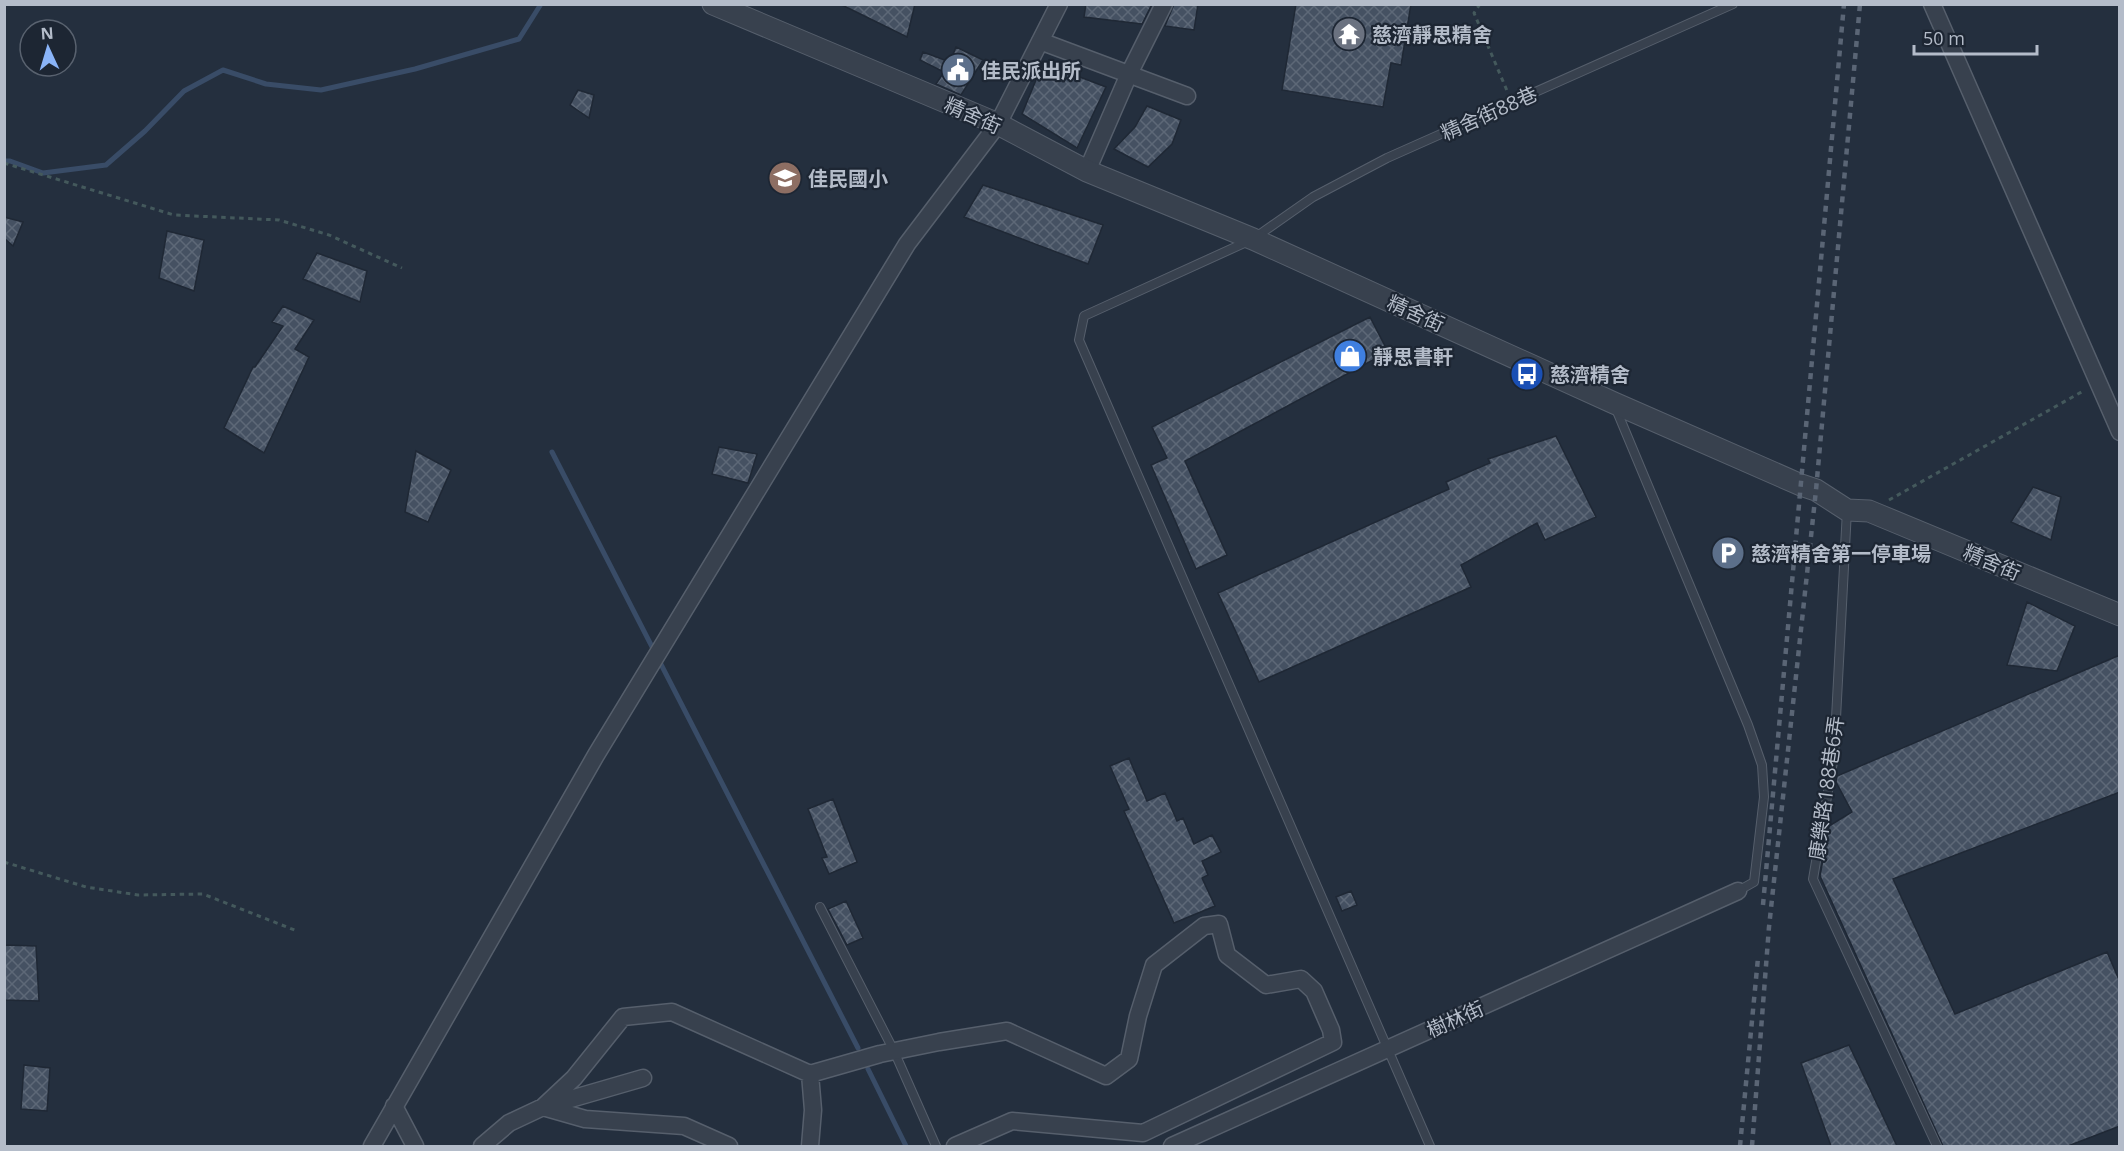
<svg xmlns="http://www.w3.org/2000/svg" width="2124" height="1151" viewBox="0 0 2124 1151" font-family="'Open Sans','Noto Sans TC',sans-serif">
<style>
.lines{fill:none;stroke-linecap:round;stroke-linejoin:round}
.stream{stroke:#394c67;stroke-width:5}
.building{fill:url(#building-cross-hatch);stroke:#1f2835;stroke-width:1.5}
.service-casing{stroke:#565f6c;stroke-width:10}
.minor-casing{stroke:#565f6c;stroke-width:19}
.tertiary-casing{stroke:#565f6c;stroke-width:23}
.path{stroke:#44595c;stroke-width:3;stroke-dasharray:4.5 4.5;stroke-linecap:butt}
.service{stroke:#38414e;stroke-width:8}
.minor{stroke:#38414e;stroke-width:16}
.tertiary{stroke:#38414e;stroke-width:21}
.rail{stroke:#5a6575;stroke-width:4.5;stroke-dasharray:6 6;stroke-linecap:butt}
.labels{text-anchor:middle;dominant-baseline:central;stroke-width:4.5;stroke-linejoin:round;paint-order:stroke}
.poi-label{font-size:20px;font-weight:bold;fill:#b4bcc9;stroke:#1d2633;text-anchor:start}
.street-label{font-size:20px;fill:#b4bcc9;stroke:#1d2633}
</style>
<defs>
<pattern id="building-cross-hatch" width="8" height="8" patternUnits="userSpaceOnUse" patternTransform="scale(1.5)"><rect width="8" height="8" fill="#455162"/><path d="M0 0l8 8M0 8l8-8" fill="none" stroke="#5d6877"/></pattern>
</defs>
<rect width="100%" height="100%" fill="#242f3e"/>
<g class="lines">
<path class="stream" d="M4 161H10L43 173 106 165 145 131 184 91 223 70 266 84 321 90 415 69 519 39 541 4
M552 452 858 1048
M868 1069 906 1146"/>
</g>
<path class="building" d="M840 4H915L907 37Z
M1086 4H1152L1142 24 1084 17Z
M1174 4H1198L1194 30 1165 26Z
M1296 4H1411L1401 65 1391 63 1383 107 1282 90Z
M956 47 983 60 961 95 936 84 944 72 920 60 923 52 950 62Z
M1043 63 1106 87 1077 148 1022 114Z
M578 90 594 95 589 118 570 105Z
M1147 106 1181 120 1172 144 1148 167 1114 149 1135 127Z
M983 185 1103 225 1088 264 964 217Z
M4 217 23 222 13 246 4 238Z
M167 231 204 240 194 291 159 278Z
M317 253 367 271 360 302 303 279Z
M283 306 314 320 295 349 309 357 264 453 224 428 253 367H255L283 326 272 322Z
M1370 317 1388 352 1185 461 1227 555 1196 569 1151 465 1167 458 1152 427Z
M1556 436 1596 517 1545 540 1537 523 1461 565 1471 587 1259 682 1218 593 1449 489 1446 482 1490 463 1488 459Z
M719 447 757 454 748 483 712 474Z
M416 451 451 470 428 522 405 512Z
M2033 487 2061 497 2051 540 2011 522Z
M2027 602 2075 626 2057 671 2007 665Z
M2120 655V792L1893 879 1955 1014 2107 952 2120 982V1126L2068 1146H1943L1820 876 1829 826 1852 812 1836 782 1837 776Z
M1129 758 1147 801 1165 793 1177 821 1183 818 1194 844 1212 835 1221 852 1202 861 1208 875 1202 878 1215 906 1174 923 1124 811 1129 809 1110 766Z
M833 799 857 862 829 874 822 858 827 857 808 809Z
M1351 891 1357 905 1342 911 1336 897Z
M846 901 863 938 847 945 828 909Z
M4 945 36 946 39 1001 4 1000Z
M1849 1045 1897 1146H1831L1801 1063Z
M24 1065 50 1068 47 1111 21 1109Z"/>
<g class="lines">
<defs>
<path id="service" d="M1616 409 1748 725 1762 765 1764 797 1754 882 1738 891
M1847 510 1834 756 1813 879 1937 1146
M820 907 894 1051 936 1146
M1430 1146 1079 340 1084 316 1253 239 1313 197 1387 158 1733 4"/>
<path id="minor" d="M1932 4 2120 432
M1040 41 1187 96
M1087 171 1129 74 1164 4
M394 1106 415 1146
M372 1146 596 755 907 244 998 124 1059 4
M482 1146 509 1123 543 1107 643 1078
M729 1146 684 1126 585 1119 543 1107 574 1078 623 1017 672 1012 810 1074
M810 1146 813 1110 810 1074 880 1054 939 1042 1007 1031 1106 1076 1129 1059 1138 1016 1154 965 1204 926 1219 924 1227 955 1266 985 1301 979 1314 991 1331 1030 1333 1042 1143 1133 1012 1121 955 1146
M1172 1146 1738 891"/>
<path id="tertiary" d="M713 4 998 124 1087 171 1253 239 1614 403 1801 485 1816 490 1847 510 1869 511 2120 615"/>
</defs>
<use href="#service" class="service-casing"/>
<use href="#minor" class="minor-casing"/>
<use href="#tertiary" class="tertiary-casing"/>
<path class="path" d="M1480 4 1474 13 1508 93
M4 163 174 215 279 220 329 235 402 268
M1889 500 2085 390
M4 862 86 887 138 895 203 894 297 931"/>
<use href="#service" class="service"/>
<use href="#minor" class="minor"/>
<use href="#tertiary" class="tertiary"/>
<path class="rail" d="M1763 905 1844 4
M1740 1146 1758 958
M1752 1146 1769 927 1816 490 1860 4"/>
</g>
<defs>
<symbol id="temple-disc" viewBox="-11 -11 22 22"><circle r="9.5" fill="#6b7280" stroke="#1d2633"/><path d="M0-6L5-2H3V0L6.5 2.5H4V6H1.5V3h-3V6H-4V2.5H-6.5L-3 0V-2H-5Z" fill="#fff"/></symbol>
<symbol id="civic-disc" viewBox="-11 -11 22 22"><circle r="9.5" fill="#5c6f8a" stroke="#1d2633"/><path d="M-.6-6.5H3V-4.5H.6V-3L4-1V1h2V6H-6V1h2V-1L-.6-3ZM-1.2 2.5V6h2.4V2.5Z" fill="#fff"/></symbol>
<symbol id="school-disc" viewBox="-11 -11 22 22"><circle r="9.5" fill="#8d6e63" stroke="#1d2633"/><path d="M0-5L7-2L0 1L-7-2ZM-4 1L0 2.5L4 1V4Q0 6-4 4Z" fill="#fff"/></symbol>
<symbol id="shop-disc" viewBox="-11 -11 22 22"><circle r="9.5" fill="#3f7fe0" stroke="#1d2633"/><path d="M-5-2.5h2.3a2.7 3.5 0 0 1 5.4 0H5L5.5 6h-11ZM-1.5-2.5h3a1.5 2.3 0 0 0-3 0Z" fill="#fff"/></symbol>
<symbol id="bus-disc" viewBox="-11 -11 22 22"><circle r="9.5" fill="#1a4fb4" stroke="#1d2633"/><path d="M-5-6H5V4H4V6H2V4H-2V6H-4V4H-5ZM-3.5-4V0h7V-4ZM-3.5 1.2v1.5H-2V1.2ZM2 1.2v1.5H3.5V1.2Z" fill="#fff"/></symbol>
<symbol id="parking-disc" viewBox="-11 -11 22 22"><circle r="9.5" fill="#5c6f8a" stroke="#1d2633"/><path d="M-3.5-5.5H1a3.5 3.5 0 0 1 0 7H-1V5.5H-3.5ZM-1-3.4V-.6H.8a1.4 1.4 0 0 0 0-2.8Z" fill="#fff"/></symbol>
</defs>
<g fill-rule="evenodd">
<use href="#temple-disc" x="1330" y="15" width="38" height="38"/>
<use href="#civic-disc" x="939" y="51" width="38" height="38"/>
<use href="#school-disc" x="766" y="159" width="38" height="38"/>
<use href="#shop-disc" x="1331" y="337" width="38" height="38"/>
<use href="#bus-disc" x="1508" y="355" width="38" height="38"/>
<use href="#parking-disc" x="1709" y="534" width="38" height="38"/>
</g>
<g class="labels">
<g class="poi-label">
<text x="1372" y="34">慈濟靜思精舍</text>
<text x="981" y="70">佳民派出所</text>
<text x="808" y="178">佳民國小</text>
<text x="1373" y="356">靜思書軒</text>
<text x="1550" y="374">慈濟精舍</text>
<text x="1751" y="553">慈濟精舍第一停車場</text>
</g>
<g class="street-label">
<text transform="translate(1489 113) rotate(-24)">精舍街88巷</text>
<text transform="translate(973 115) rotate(24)">精舍街</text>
<text transform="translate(1416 313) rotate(24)">精舍街</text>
<text transform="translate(1992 562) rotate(23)">精舍街</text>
<text transform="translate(1826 788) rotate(-82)">康樂路188巷6弄</text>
<text transform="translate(1455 1019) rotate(-24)">樹林街</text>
</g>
</g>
<rect width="2124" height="1151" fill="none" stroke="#b4bcc9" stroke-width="12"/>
<g transform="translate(48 48) rotate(356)"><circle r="28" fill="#1d2633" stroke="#59626f" stroke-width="1.5"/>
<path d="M0-4.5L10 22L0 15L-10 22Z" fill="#8ab4f8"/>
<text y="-9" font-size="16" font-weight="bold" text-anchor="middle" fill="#b4bcc9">N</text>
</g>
<path d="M1914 45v9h123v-9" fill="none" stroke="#b4bcc9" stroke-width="3"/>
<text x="1923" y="45" font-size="18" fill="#b4bcc9" stroke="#1d2633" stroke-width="4.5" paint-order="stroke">50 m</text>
</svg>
